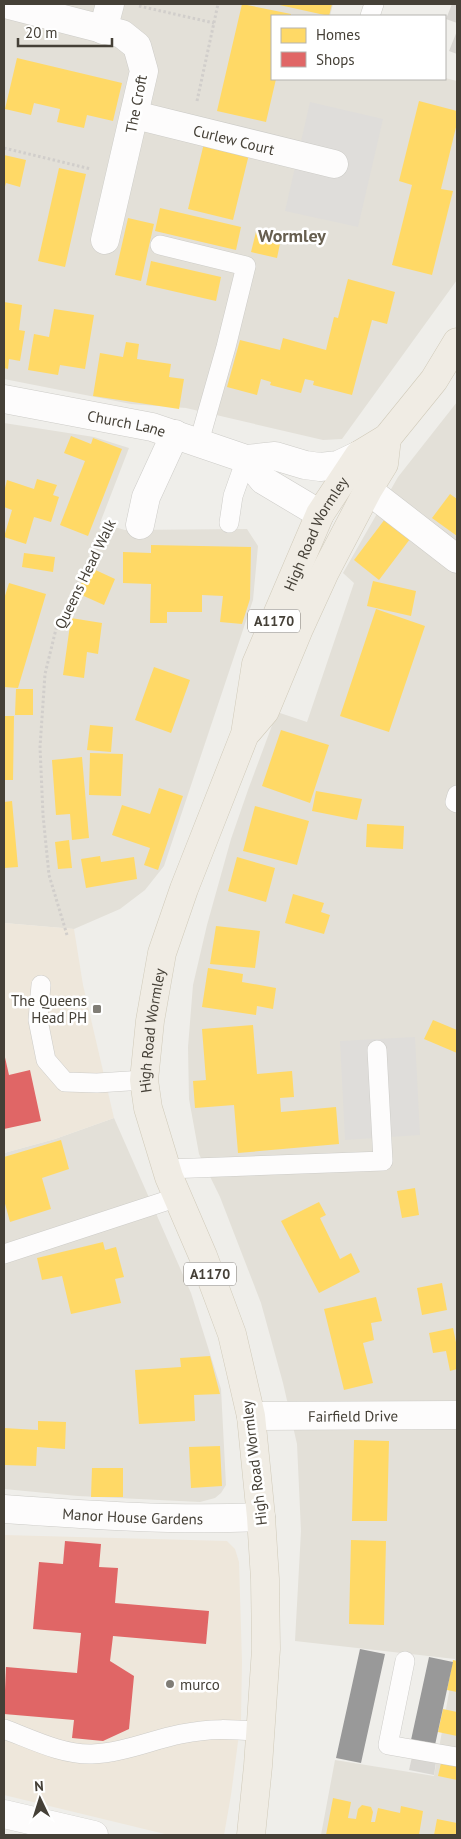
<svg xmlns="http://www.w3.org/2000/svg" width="461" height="1839" viewBox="0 0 461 1839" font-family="'PT Sans',sans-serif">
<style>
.residential{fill:#e3e0d8}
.commercial{fill:#eee7db}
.parking{fill:#dfddda}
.homes{fill:#ffd966}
.shops{fill:#e06666}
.industry{fill:#999}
.building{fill:#d9d7d3}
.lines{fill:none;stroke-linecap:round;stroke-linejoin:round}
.service-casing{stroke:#cdccc8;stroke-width:20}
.minor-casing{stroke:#cdccc8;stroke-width:29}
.primary-casing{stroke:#d0cab9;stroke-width:29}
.path{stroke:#d1cecb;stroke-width:3;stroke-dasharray:2.5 2.5;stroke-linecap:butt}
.service{stroke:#fdfcfc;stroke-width:19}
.minor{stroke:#fdfcfc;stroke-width:28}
.primary{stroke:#f0ece4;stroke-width:28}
.poi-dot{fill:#807d76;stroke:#fff;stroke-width:2}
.labels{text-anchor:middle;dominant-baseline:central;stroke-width:5;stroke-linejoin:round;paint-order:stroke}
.shield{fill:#fff;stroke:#7d7973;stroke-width:1}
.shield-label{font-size:14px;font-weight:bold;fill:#454037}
.street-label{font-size:15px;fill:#454037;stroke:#fff}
.poi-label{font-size:15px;fill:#454037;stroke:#fff;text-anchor:end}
.quarter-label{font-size:18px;font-weight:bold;fill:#665e4f;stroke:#fff}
</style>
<rect width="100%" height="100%" fill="#efeeea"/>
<path class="residential" d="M4 4H333L330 16H272V79L445 78 457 81V280L342 439 323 440 186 408 131 404 4 379Z
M457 402V1835H321L335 1760 434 1776 455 1659 295 1641 301 1531 297 1444 283 1383 261 1303 220 1197 199 1154 189 1099 188 1047 193 985 207 925 231 839 248 790 277 712 307 722 354 583 343 573 398 477Z
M4 423 94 437 129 448 100 523 125 530 247 529 258 546 253 600 164 866 145 890 120 909 74 929 4 923Z
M114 1118 191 1293 221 1389 226 1485 221 1493 215 1498 200 1502 78 1496 4 1489V1153L55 1139Z"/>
<path class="commercial" d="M4 923 74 929 83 985 114 1118 55 1139 4 1153Z
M4 1535 227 1541 235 1549 239 1562 242 1662 241 1719 231 1795 224 1835H169L4 1795Z"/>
<path class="parking" d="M310 102 383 119 358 227 285 211Z
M415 1037 420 1135 345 1140 340 1041Z"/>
<path class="homes" d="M242 4 291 14V16H272V79H276L266 122 217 111Z
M275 4H332L329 16Z
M17 58 122 83 113 121 87 115 84 128 57 122 60 109 34 103 31 115 5 109Z
M419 101 457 111V123L441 189 453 191 432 275 392 265 412 185 399 181Z
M205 139 250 150 233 220 188 209Z
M4 155 26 160 20 187 6 183 4 190Z
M59 168 86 174 65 267 38 261Z
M160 208 241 227 236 250 155 231Z
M128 218 154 224 141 281 115 275Z
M257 228 282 234 277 258 251 252Z
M151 261 221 277 216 301 146 285Z
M348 279 395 292 387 324 372 320 352 395 313 385 314 381 305 379 301 393 270 385 271 382 261 379 257 395 227 387 240 340 280 350 283 338 326 350 334 317 338 318Z
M4 302 22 305 19 330 25 331 20 361 9 359 8 369 4 368Z
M54 309 94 315 85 369 60 365 58 375 28 370 34 334 49 337Z
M126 342 139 344 137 359 171 364 169 377 184 379 179 409 93 396 100 353 123 357Z
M71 436 91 444 93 438 122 449 88 536 60 525 85 461 64 453Z
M37 479 57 485 53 495 59 497 51 522 34 517 26 544 4 537 12 510 4 507V492L7 480 34 489Z
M450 494 457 499V536L432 518Z
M385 519 410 539 379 580 354 560Z
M151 545 251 547 250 599 242 624 220 622 223 596 202 595V612H167V623H150L151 584 123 583V552L151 553Z
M24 553 55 557 53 572 22 567Z
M89 567 115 579 104 605 77 593Z
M373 581 416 591 411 616 367 606Z
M9 583 46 594 18 688 4 687V599Z
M376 609 425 626 389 732 340 716Z
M71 618 102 623 98 654 87 652 84 678 63 675Z
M154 667 190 680 171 733 135 720Z
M16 689H33V715H15Z
M4 716H14L13 780H4Z
M90 725 113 727 111 752 87 750Z
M281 730 329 745 310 803 262 786Z
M90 753 123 754 121 796 89 795Z
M82 757 89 838 72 840 70 814 56 815 52 760Z
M159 788 183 796 158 870 144 865 150 848 112 835 122 805 150 814Z
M316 791 362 799 357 820 312 811Z
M12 801 18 867 4 868V802Z
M255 806 309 821 297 865 243 851Z
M367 824 404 826 403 849 366 847Z
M69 840 72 868 58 869 55 842Z
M100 856 101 862 134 857 137 879 86 888 81 859Z
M237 857 275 868 266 902 228 891Z
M293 894 324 903 321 912 330 915 324 934 285 923Z
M216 926 260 931 255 968 210 964Z
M208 968 243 974 242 982 276 988 273 1009 257 1006 256 1015 202 1007Z
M433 1020 457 1030V1053L424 1039Z
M253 1025 257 1074 292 1071 294 1097 280 1098 281 1112 336 1107 339 1144 238 1153 234 1105 195 1108 193 1081 206 1080 202 1029Z
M61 1140 69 1169 42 1178 51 1209 10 1222 4 1200V1157Z
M415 1188 419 1215 402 1218 397 1191Z
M319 1202 326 1215 320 1218 340 1259 351 1253 360 1272 319 1293 281 1221Z
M103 1242 105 1250 116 1247 124 1277 115 1279 121 1303 71 1314 62 1276 42 1280 37 1258Z
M442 1283 447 1310 422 1315 417 1288Z
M376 1297 382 1321 371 1323 374 1340 363 1343 373 1383 344 1390 324 1309Z
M453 1328 457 1347V1369L450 1371 446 1351 433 1353 429 1333Z
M210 1356 220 1394 194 1395 195 1421 139 1424 135 1370 181 1367 180 1358Z
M38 1421 66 1422 65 1449 37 1447 36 1466 4 1465V1428L38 1430Z
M354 1440 389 1441 387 1521H352Z
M220 1446 222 1486 191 1488 189 1447Z
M92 1468H123V1497H91Z
M351 1540 386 1541 384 1625 349 1624Z
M453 1660 457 1661V1692L447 1690Z
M443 1709 457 1712V1736L438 1732Z
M441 1763 457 1766V1780L438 1776Z
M333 1798 351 1802 348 1818 356 1819 358 1809 362 1805 371 1807 373 1812 371 1822H375L378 1808 400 1813 401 1806 423 1811 419 1835H326Z
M437 1819 457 1823V1835H434Z"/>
<path class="shops" d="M4 1053 9 1075 30 1070 41 1121 4 1129Z
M65 1541 101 1544 99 1567 118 1568 115 1603 209 1611 206 1644 113 1636 110 1661 134 1676 129 1729 103 1741 72 1738 74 1720 4 1714 6 1667 77 1673 81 1633 33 1629 39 1562 63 1564Z"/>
<path class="industry" d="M360 1649 385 1654 361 1763 336 1758Z
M429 1657 453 1662 435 1745 411 1740Z"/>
<path class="building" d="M452 4H457V23L446 19Z
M457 31V54L449 51Z
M412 1757 436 1762 434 1775 409 1770Z"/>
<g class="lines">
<defs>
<path id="service" d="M370 16 374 4
M160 245 246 266 226 347 199 442
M229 523 233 496 246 459
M457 795 455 802 457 803
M41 985 38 1020 46 1060 65 1082 97 1083 144 1080
M167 1169 383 1161 377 1050
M4 1254 178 1197
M405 1661 388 1745 457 1757
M4 1729C31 1739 62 1755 92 1754 123 1753 151 1740 181 1734 211 1728 231 1729 261 1732"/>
<g id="minor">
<path d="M5 4 122 34 137 46 144 71 105 240"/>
<path d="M103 30 110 4"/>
<path id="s1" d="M135 115 334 164"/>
<path id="s2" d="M4 399 152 427 246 459 275 456 305 465 320 467 338 465 359 455"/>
<path d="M246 459 263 480 320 514"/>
<path d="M368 490 457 559"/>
<path d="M140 525 146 497 175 434"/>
<path id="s3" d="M251 1416 457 1415"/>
<path id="s4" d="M4 1509C89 1515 175 1521 261 1517"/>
<path d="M4 1814 94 1835"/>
</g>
<g id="primary">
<path d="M248 731 265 711 299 629 325 572 368 490 384 464 387 438"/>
<path id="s5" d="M251 1835 258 1766 266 1649 265 1579 261 1517 251 1416 232 1334 203 1256 169 1177 148 1108 144 1080 150 1021 162 953 184 889 245 734 256 664 320 514 359 455 387 438 434 380 457 342"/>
</g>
</defs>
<use href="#service" class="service-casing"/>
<use href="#minor" class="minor-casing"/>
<use href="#primary" class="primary-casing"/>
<path class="path" d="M139 6 214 23
M197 101 218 4
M4 148 91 169
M67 935 49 875 43 815 40 747 45 674 56 629 79 580 110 526"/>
<use href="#service" class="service"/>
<use href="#minor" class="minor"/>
<use href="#primary" class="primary"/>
</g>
<g class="poi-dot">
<rect x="92" y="1004" width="10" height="10" rx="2.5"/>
<circle cx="170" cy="1684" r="5"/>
</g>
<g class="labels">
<g class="shield">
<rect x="248" y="609.5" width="52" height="23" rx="4"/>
<rect x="184" y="1262.5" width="52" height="23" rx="4"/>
</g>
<g class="shield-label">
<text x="274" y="621">A1170</text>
<text x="210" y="1274">A1170</text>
</g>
<g class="street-label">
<text transform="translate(136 104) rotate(-79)">The Croft</text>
<text stroke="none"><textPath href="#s1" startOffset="102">Curlew Court</textPath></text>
<text stroke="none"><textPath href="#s2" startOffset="125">Church Lane</textPath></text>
<text stroke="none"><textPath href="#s5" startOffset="1351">High Road Wormley</textPath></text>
<text transform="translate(85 574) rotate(-64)">Queens Head Walk</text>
<text stroke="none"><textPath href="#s5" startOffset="824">High Road Wormley</textPath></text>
<text stroke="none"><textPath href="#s3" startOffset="102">Fairfield Drive</textPath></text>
<text transform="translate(254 1463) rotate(-97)">High Road Wormley</text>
<text stroke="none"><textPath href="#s4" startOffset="129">Manor House Gardens</textPath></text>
</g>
<g class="poi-label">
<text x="87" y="1000">The Queens<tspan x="87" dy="17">Head PH</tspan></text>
<text x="180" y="1684" text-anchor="start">murco</text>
</g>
<g class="quarter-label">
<text x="292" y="235">Wormley</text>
</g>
</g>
<rect width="461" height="1839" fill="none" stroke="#454037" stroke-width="10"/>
<rect x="271" y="15" width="175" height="65" fill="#ffffff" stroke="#b5b3af"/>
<rect x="281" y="28" width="25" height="15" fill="#ffd966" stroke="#b5b3af"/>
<text x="316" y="40" font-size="15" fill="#454037">Homes</text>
<rect x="281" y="52" width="25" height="15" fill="#e06666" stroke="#b5b3af"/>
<text x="316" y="65" font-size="15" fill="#454037">Shops</text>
<g transform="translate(40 1799) rotate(356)" stroke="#ffffff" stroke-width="4" paint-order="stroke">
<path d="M0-4L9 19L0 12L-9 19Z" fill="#454037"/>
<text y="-8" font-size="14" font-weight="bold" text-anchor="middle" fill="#454037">N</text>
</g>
<path d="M18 38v8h94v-8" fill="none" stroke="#454037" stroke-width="2.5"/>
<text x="25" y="38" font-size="15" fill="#454037" stroke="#ffffff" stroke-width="4" paint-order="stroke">20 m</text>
</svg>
